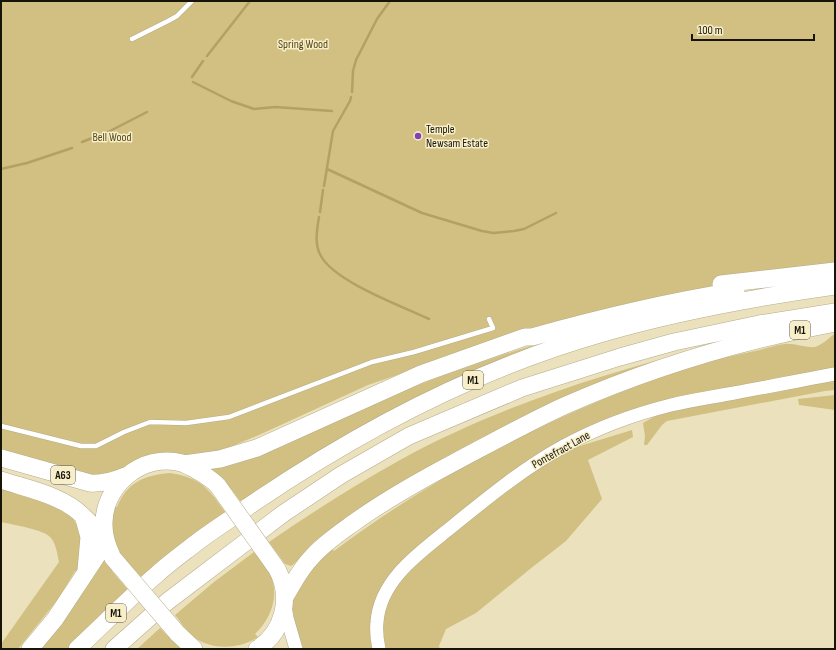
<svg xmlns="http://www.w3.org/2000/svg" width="836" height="650" viewBox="0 0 836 650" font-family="'Sofia Sans Condensed',sans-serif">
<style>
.green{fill:#d1c081}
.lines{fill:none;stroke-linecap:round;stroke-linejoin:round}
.stream{stroke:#b2a163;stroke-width:2.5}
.lane-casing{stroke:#b5ac89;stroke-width:5.5}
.secondary-casing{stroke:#b5ac89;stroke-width:14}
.highway-casing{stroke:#b5ac89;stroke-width:18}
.lane{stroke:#fff;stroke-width:4.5}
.secondary{stroke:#fff;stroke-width:13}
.highway{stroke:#fff;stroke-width:17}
.highway-bridge-casing{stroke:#b5ac89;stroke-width:18;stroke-linecap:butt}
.highway-bridge{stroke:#fff;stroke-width:17}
.poi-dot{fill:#7f41b7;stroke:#f8efca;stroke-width:1.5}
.labels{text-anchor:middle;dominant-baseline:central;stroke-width:3;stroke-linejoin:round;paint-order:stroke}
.shield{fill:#f8efca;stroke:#5b5642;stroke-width:1}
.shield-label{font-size:11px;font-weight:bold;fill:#181508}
.park-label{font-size:12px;fill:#544817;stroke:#f8efca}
.poi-label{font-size:12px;fill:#181508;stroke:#f8efca;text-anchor:start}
.street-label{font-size:12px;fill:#181508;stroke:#f8efca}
</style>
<rect width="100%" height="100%" fill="#ebe1bd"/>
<path class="green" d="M1 1H835V271L819 273 458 354 368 385 259 435 220 451 102 478 1 453Z
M833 335H835V369L601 423 437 532 373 607 371 626 374 649H302L294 618 292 605 294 597 309 570 332 549 334 551C445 468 570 406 702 363 719 358 738 355 755 351 765 349 775 345 785 344 794 343 805 348 815 347 820 346 828 339 833 335Z
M560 337 241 502 225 481 223 482 208 468C324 422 440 372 560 337Z
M698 349V353L358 510C343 520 328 530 315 541 306 548 300 561 291 566L285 564 269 542C311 513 355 485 400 460 493 409 595 376 698 349Z
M835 378V390L825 391 667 421 662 425 647 445H644L645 436 643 423 657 415 667 411Z
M835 395V410L799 405 798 399Z
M632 430 633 437 588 460 602 499 566 541 530 569 476 613 446 629 439 646 440 649H384L380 620 401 574 508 485 576 445 580 446Z
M170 473C201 478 208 488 225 512L142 578 125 560 123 561 111 534 114 506 117 507C127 482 145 475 170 473Z
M1 487 59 507 73 518 81 534 79 573 75 571 59 598 18 649H1V644L59 562C57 553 56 542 49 536 43 530 11 524 1 522Z
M254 552C259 559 266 566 270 574 280 595 271 619 255 634L258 637C238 650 212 650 193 637 186 631 181 622 175 615L214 582Z
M103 557 114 570 112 571 129 591 69 649H40Z
M160 628 180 648 181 647 183 649H137Z"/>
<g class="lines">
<path class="stream" d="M207 56 250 1
M192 77 203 61
M193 82 231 101 254 109 275 107 332 111
M352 92 353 71 356 60 377 19 390 1
M82 142 108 132 147 112
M1 169 27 163 72 148
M327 169 422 213 482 231 493 233 514 231 524 229 556 213
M324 186 333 131 350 101 351 97
M320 212 323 190
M319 217C317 229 314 245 321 256 335 282 402 306 429 319"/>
<defs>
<path id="lane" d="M132 39 168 21 177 16 192 1
M1 426 81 446H96L124 432 150 422 186 423 229 417 372 362 414 352 493 328 489 319"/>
<path id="secondary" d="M285 606 287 618 296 649
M379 649C377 640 376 631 377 622 380 580 419 553 449 529 486 499 522 469 564 446 597 428 635 414 671 405 692 400 713 397 734 393 768 387 801 380 835 374"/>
<path id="highway" d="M721 284 835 271
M1 458 90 483C103 484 113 481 125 476
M184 464 220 459 257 448 421 374 525 337H532C600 318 667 302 736 291
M1 480C28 489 62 495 83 516 92 524 99 533 106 542
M84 519 89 537 86 570
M113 558C108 548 104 538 104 526 102 486 143 452 182 463 187 465 192 468 196 470 204 475 212 479 218 486
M285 597C293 584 300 569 311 558 323 544 338 534 352 524 385 500 419 481 455 462 491 443 527 423 564 406 650 368 743 340 835 323
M177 633 194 649
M30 649 55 619 106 542
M77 649C103 625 128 599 155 576 168 564 182 554 196 543 213 530 231 519 249 506 357 432 476 369 603 333 679 311 757 297 835 286
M114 649 168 601 284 513 341 475 409 436 522 388 620 357 674 342 759 324 835 312
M257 649C284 632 292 597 277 569"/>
</defs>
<use href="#lane" class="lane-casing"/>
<use href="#secondary" class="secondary-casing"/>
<use href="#highway" class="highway-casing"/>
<use href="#lane" class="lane"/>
<use href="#secondary" class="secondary"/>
<use href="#highway" class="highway"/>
<defs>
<path id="highway-bridge" d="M218 486 277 569
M113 558 177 633"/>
</defs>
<use href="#highway-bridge" class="highway-bridge-casing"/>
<use href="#highway-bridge" class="highway-bridge"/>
</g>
<circle class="poi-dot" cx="418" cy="136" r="4"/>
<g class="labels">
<g class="shield">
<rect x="790" y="321" width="20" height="18" rx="3"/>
<rect x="463" y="371" width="20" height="18" rx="3"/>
<rect x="51" y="466" width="24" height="18" rx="3"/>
<rect x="106" y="604" width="20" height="18" rx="3"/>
</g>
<g class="shield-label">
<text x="800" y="330">M1</text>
<text x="473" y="380">M1</text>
<text x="63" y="475">A63</text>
<text x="116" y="613">M1</text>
</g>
<g class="park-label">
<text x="303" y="44">Spring Wood</text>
<text x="112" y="137">Bell Wood</text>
</g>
<g class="poi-label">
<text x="426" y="129">Temple<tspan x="426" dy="14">Newsam Estate</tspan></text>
</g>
<g class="street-label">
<text transform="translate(561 450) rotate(-29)">Pontefract Lane</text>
</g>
</g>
<rect width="836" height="650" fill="none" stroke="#181508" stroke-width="4"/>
<path d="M692 34v6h122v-6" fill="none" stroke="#181508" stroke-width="2"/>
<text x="698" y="34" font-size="12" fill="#181508" stroke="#f8efca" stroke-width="3" paint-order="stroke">100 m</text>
</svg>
